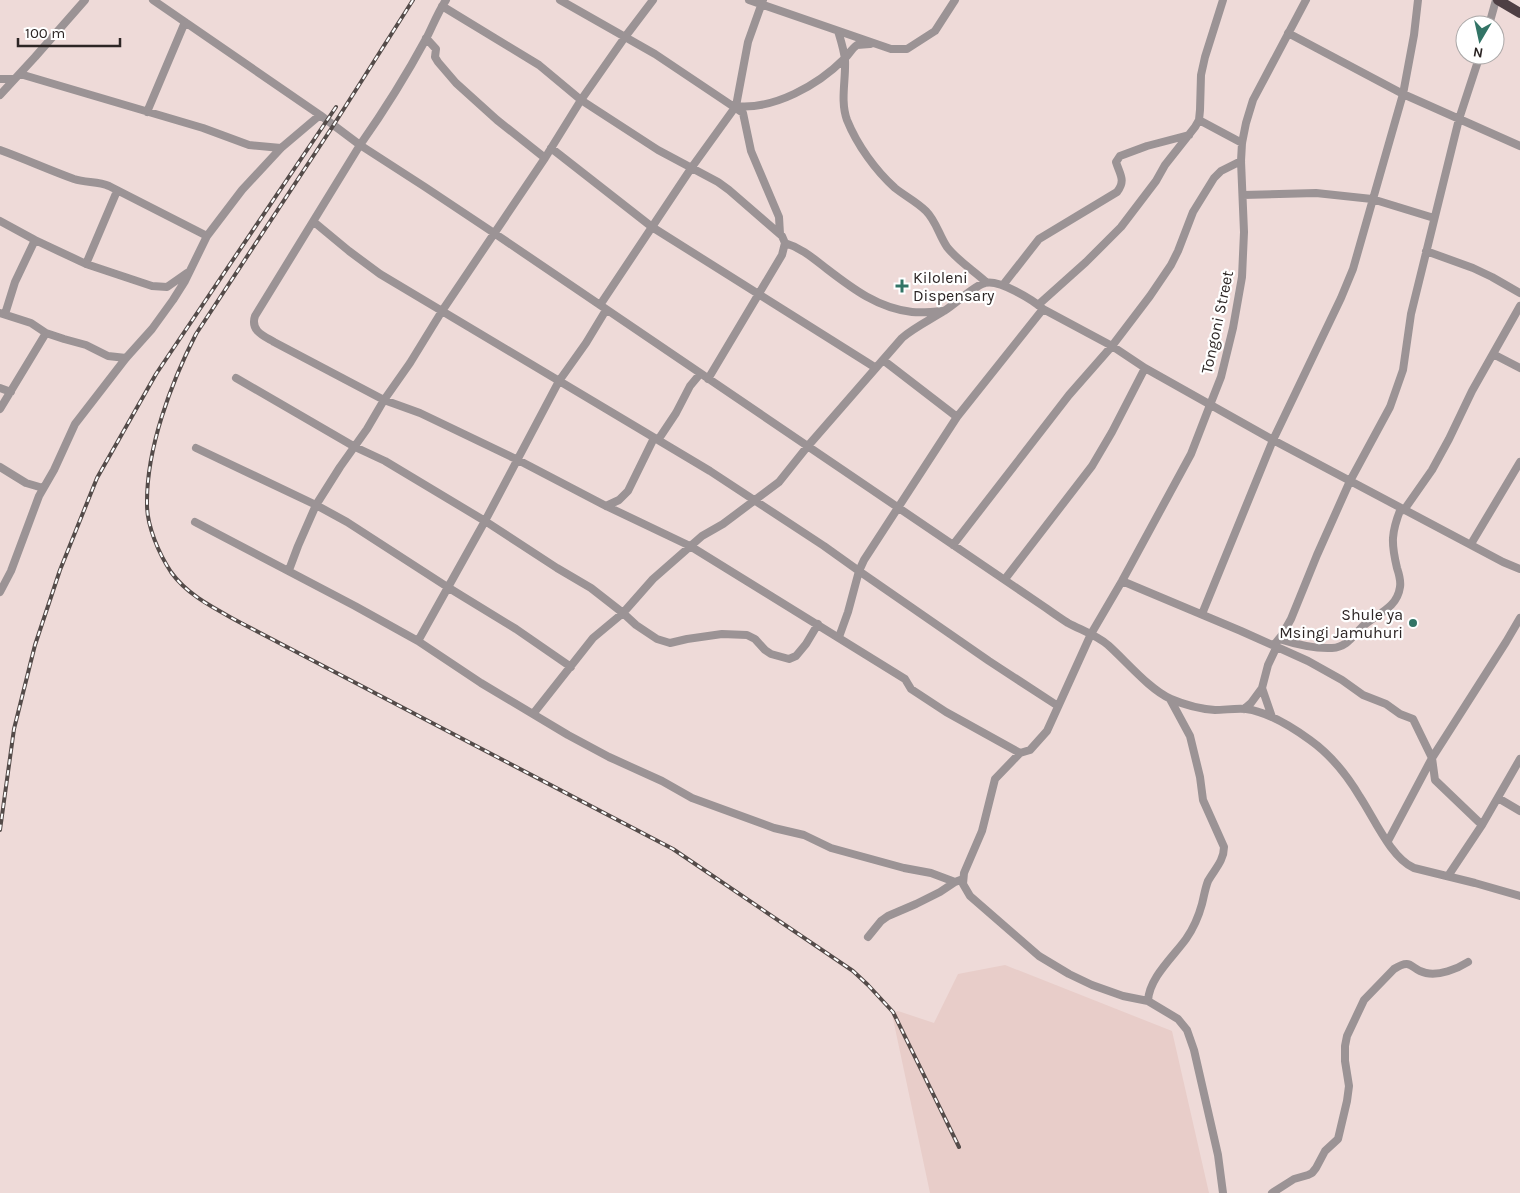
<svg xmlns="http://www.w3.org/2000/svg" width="1520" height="1193" viewBox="0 0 1520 1193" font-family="Karla,sans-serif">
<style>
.built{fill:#e8cdc9}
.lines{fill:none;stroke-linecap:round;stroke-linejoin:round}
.minor{stroke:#9b9395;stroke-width:8}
.highway{stroke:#4e3f44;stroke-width:10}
.rail-casing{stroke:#544b49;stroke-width:4}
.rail{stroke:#fff;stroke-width:2;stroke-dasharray:5.5;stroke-linecap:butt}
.poi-dot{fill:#327466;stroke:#fff;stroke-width:2}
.labels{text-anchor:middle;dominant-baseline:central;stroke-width:4.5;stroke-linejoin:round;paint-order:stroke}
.poi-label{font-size:16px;fill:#2d2625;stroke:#fff;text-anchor:start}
.street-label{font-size:16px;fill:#2d2625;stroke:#fff}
</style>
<rect width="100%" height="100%" fill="#eedad8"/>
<path class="built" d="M1005 965 1172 1031 1209 1193H930L892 1014 898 1011 934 1023 958 974Z"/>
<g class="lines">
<path class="minor" d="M153 0 320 115 360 145 425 187 494 233 1046 608C1053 613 1060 618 1068 623 1081 630 1096 635 1108 645 1126 661 1150 690 1171 699 1185 705 1201 709 1215 710 1225 710 1236 708 1246 709 1269 712 1292 727 1310 740 1331 755 1347 775 1360 797 1374 818 1391 858 1414 868L1475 883 1520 896
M446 0C438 12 433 25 427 37 407 74 384 111 360 145L255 316C250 331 264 336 274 342L384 400 420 413 518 460 606 506 690 546 884 666 905 679 911 689 946 712 1020 753
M560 0 655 54 743 113 751 151 779 217 780 234
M749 0 891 49H907L935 31 955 0
M442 6 539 65 581 100 658 150 718 182 729 190 782 236 785 243 782 255 708 379
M1489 25 1496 0
M838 31C841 41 844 50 845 60 846 80 840 101 847 120 857 145 876 171 895 188 905 196 917 202 926 211 936 221 939 235 947 247 958 261 973 270 986 282
M1288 33 1403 94 1520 146
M426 38 436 49 435 57 438 62 456 83 497 120 545 158
M20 74 203 128 249 145 281 148
M0 79H13
M0 95 35 57 85 0
M736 106C774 110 818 85 844 59 849 55 851 49 857 45L870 44
M147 112 185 22
M1199 120 1242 143
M551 148 652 227 876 368
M0 150C25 159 49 170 74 179 86 183 98 181 109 186L207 236
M1243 195 1316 193 1372 199 1434 218
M0 221 35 240 86 264 152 286 167 287 187 273
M314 222 349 251 380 274 710 471 824 546 859 571 989 661 1058 706
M785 243C802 248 814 259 827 269 853 289 878 308 912 312 922 313 933 312 943 311
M1426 251 1473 268 1492 277 1520 293
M86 264 117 191
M1003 285 1039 239 1117 192C1126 180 1120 175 1116 162L1120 156 1147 146 1189 135
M600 305 692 167 736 106 748 42 763 0
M1038 305 1086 262 1121 227 1156 181 1165 165 1195 127 1199 120 1200 110 1201 75 1205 57 1223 0
M0 313 31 323 46 333 64 339 86 345 108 356 126 358
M5 314 15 282 35 240
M1493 354 1520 368
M883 360 957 417
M236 378 355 447 385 461 485 521 557 568 591 588 623 613 636 625 657 639 670 643 687 639 722 634 747 635 755 639 765 650 771 654 789 659 796 656 806 644 818 624
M0 388 11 392
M0 409 46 333
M658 440 676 413 690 386 700 374
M196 448 316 505 347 522 449 588 516 629 571 667
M0 467 26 483 43 488
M606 506 619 500 628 491 654 438
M1404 510 1432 470 1449 439 1472 391 1520 306
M195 522 355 606 418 641 481 683 568 735 609 757 662 781 692 798 774 828 804 835 831 848 904 868 931 873 955 882 963 879
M1471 544 1520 462
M953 545 1069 395 1112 346 1150 296 1171 265 1178 251 1193 212 1214 178 1221 171 1241 161
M289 570 298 546 316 505 340 467 367 429 384 400 410 363 442 311 545 158 581 100 625 37 653 0
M1005 579 1092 466 1112 432 1145 368
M1122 581 1241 631 1308 661 1342 680 1363 695 1386 704 1400 714 1413 719 1432 758 1435 780 1482 825
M0 592 11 571 39 496 54 470 75 424 126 358 152 329 173 300 185 281 207 236 242 190 281 148 320 115
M1202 614 1273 440 1341 298 1353 269 1403 94 1414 35 1418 0
M839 637 848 612 859 571 864 560 957 417 1043 309
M1279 639C1295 644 1314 649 1332 648 1347 647 1352 637 1362 627 1376 614 1397 609 1400 587 1401 581 1399 574 1397 568 1391 543 1391 533 1401 508
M418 641 485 521 559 381 586 343 606 310
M1274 645 1282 635 1291 619 1317 555 1350 481 1390 407 1403 370 1411 314 1459 119 1480 55
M1262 688 1272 717
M1244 709 1251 703 1262 688 1268 665 1277 646
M533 714 593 638 623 613 653 579 702 536 723 524 779 482 807 447 902 338C915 327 930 320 944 311 956 304 973 286 985 283 999 279 1033 300 1043 309L1112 346 1145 368 1273 440 1503 562 1520 569
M1498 798 1520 811
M1388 841 1432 758 1506 642 1520 618
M1448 876 1482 825 1520 759
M868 937 881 921 888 916 916 904 940 892 955 882
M1148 1001C1149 978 1173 957 1186 939 1193 929 1199 915 1202 904 1204 896 1205 889 1208 881 1214 870 1224 861 1224 847L1203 800 1200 777 1190 736 1170 699
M1223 1193 1218 1155 1194 1050 1187 1030 1178 1019 1148 1001 1123 996 1092 985 1069 974 1039 956 970 896 963 884 964 873 982 831 995 779 1020 753 1030 750 1047 731 1091 634 1122 581 1191 454 1210 405 1221 377 1233 328 1242 277 1244 232 1241 161 1242 143 1246 123 1253 100 1306 0
M1272 1193 1294 1179 1308 1175 1312 1173 1316 1168 1325 1151 1338 1139 1347 1101 1349 1086 1345 1061V1046L1347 1036 1364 1000 1394 969C1413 957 1410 970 1426 973 1439 976 1457 969 1468 962"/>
<path class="highway" d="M1498 0 1520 13"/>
<defs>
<path id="rail" d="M413 0 333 126 196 334C171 383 146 449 147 505 147 526 159 554 171 572 188 596 216 609 241 623L673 849 853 971 868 985 893 1012 959 1147
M0 830 14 729 35 645 60 570 97 478 156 374 336 107"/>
</defs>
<use href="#rail" class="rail-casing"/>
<use href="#rail" class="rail"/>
</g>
<g class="poi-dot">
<path d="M899.5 278.5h5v5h5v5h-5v5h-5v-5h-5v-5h5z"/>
<circle cx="1413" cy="623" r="5"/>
</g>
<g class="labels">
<g class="poi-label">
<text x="913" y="277">Kiloleni<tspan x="913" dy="18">Dispensary</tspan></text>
<text x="1403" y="614" text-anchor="end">Shule ya<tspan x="1403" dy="18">Msingi Jamuhuri</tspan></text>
</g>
<g class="street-label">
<text transform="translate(1217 322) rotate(-78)">Tongoni Street</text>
</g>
</g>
<g transform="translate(1480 40) rotate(189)"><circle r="24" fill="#ffffff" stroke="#aba8a8"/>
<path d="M0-4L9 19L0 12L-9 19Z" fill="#327466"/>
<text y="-8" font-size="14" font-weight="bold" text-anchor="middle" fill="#2d2625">N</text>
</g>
<path d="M18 38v8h102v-8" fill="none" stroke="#2d2625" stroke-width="2.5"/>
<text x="25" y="38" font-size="15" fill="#2d2625" stroke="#ffffff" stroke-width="4" paint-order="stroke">100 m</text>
</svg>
